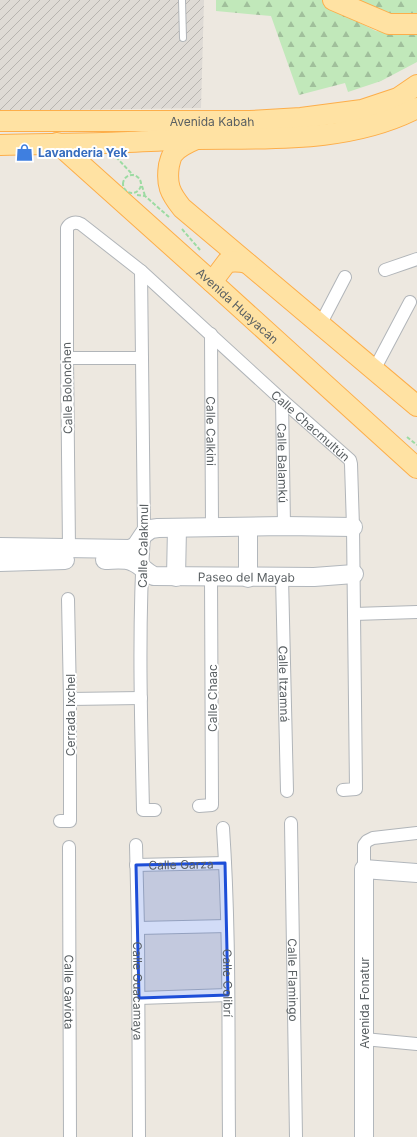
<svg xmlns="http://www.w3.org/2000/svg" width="417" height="1137" viewBox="0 0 417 1137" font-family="Inter,sans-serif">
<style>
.industrial{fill:url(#industrial-furrows)}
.forest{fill:url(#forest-firs)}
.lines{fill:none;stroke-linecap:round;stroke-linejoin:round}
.lane-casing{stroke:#b1b5b9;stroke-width:8}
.street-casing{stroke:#b1b5b9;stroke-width:14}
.secondary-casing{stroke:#b2b7bc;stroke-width:20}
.primary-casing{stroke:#fdae4a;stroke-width:22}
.path{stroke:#9cdba2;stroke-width:2;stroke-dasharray:4 2;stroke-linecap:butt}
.lane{stroke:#fff;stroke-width:6}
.street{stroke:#fff;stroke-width:12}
.secondary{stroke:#fff;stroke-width:18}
.primary{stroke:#ffe2a3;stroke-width:20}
.marked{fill:#1d4ed8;fill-opacity:0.2;stroke:#1d4ed8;stroke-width:3;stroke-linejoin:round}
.labels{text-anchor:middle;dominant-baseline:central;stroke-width:4;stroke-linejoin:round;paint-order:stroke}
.street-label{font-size:12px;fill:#595f62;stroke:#fff}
.shop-label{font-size:12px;font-weight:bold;fill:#366cbe;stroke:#fff;text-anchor:start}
</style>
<defs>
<pattern id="industrial-furrows" width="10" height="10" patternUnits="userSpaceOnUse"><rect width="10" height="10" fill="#dedad5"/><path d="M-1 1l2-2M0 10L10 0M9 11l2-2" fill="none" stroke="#b7b4b0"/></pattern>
<pattern id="forest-firs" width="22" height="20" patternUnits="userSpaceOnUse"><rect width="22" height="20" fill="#c1e8ba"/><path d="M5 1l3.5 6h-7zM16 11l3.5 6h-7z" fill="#a0bf9b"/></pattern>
</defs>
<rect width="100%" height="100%" fill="#ede8e0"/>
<path class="industrial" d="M0 0H204L201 108 0 111Z"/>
<path class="forest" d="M216 0H323L328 7 376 31 417 35V62L381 81 348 92 345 83 299 95 271 16 216 11Z
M355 0H417V16L384 13Z"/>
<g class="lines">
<defs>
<path id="lane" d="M182 0 183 38"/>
<g id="street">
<path d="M385 270 417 259"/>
<path d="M141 271 144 534C138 626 141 718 143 810H155"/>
<path d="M320 325 345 277"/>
<path id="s1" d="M211 334 212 527"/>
<path d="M67 358H142"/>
<path d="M374 370 410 302"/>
<path id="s2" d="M282 400 284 526"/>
<path id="s3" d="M69 548 67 358V228C70 223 75 221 81 224L141 271 282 400 350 460 351 464 353 527 356 789 343 790"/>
<path id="s4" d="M282 577 287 791"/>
<path d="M354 614 417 612"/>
<path d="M70 699 141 698"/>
<path d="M199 806 212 805 211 577"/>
<path d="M60 821H70V699L68 599"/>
<path id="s5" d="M291 823 296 1137"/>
<path id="s6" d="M223 828C230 931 228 1034 229 1137"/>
<path id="s7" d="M136 845 138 928 139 1137"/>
<path id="s8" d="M69 847 70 1137"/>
<path id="s9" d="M136 865 225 863"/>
<path d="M364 869V845L367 841 373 838 417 833"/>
<path d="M138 928 227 926"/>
<path d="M139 998 228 995"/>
<path d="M364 1039 417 1044"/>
</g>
<g id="secondary">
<path d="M248 527V578"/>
<path d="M0 547 130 549 136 546 144 534 151 529 158 528 284 526 353 527"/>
<path id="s10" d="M105 560C114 560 125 558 133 562 141 565 145 572 154 576L314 577 354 574"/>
<path d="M0 562 65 560"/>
<path d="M176 577 177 528"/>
<path d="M364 1137V869L417 873"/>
</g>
<g id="primary">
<path d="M333 0 389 24H417"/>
<path id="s11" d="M0 121H250L301 118 362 110 398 98 417 85"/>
<path d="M250 121C231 127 184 139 173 154 171 156 170 162 169 165 166 185 170 193 182 208L417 406"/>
<path id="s12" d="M57 143 212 282 417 468"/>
<path d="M0 145C34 144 69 144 103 143 134 142 166 140 197 139 270 138 350 143 417 108"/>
<path d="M212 282 227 262C234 261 240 261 247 263"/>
</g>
</defs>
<use href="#lane" class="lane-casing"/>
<use href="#street" class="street-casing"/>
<use href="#secondary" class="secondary-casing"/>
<use href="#primary" class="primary-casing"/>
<path class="path" d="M116 157 133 175
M123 184a9 9 0 1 1 18 0a9 9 0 1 1-18 0Z
M142 186 145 196
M137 195 145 196 169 217
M182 229 200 250
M407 437 417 445"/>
<use href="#lane" class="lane"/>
<use href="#street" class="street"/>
<use href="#secondary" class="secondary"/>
<use href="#primary" class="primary"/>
</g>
<path class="marked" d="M225 863 228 995 139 998 136 865Z"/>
<defs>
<symbol id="shop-bare" viewBox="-9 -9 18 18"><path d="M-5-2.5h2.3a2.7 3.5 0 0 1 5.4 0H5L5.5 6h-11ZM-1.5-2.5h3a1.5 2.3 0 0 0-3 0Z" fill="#3f7fe0" stroke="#fff" stroke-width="2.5" paint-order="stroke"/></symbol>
</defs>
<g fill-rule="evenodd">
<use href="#shop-bare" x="12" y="140" width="25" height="25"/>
</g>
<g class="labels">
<g class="street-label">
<text stroke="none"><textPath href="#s11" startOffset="212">Avenida Kabah</textPath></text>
<text stroke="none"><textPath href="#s12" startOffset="243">Avenida Huayacán</textPath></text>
<text transform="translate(67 388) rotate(-91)">Calle Bolonchen</text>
<text stroke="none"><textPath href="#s3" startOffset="642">Calle Chacmultún</textPath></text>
<text stroke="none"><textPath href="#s1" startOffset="97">Calle Calkini</textPath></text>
<text stroke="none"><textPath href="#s2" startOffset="63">Calle Balamkú</textPath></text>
<text transform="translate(143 546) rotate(-89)">Calle Calakmul</text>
<text stroke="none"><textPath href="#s10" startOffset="146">Paseo del Mayab</textPath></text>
<text stroke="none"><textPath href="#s4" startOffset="107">Calle Itzamná</textPath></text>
<text transform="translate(212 698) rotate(-90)">Calle Chaac</text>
<text transform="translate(70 715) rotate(-90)">Cerrada Ixchel</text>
<text stroke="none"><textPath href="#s9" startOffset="45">Calle Garza</textPath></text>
<text stroke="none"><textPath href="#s5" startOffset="157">Calle Flamingo</textPath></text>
<text stroke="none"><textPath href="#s6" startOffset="155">Calle Colibrí</textPath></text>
<text stroke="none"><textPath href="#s7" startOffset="146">Calle Guacamaya</textPath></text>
<text stroke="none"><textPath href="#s8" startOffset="145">Calle Gaviota</textPath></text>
<text transform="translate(364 1003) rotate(-90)">Avenida Fonatur</text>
</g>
<g class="shop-label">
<text x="38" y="152">Lavanderia Yek</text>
</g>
</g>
</svg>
